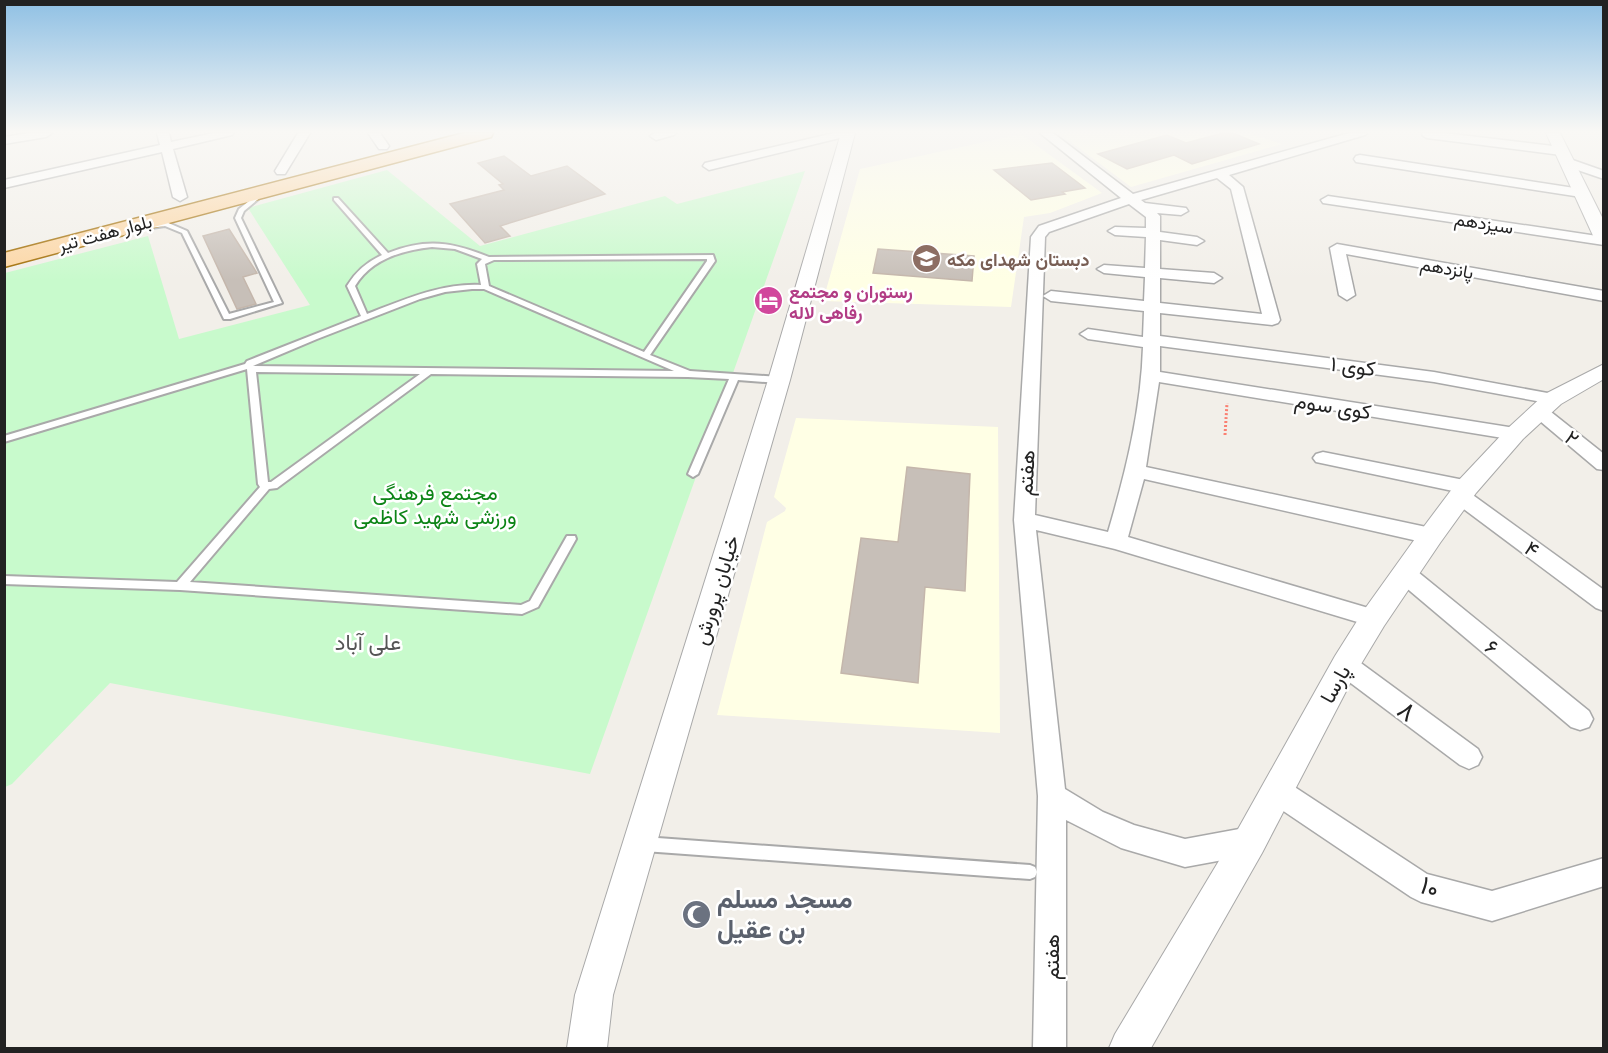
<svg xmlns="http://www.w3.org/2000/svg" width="1608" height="1053" viewBox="0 0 1608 1053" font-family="'Space Grotesk',Vazirmatn,sans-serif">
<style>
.education{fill:#ffffe5}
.park{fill:#c8facc}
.building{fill:#c7bfb8;stroke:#c4b6ab;stroke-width:1.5}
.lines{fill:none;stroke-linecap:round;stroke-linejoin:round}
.service-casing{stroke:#a9a9a9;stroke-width:4}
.minor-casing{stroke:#a9a9a9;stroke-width:3}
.tertiary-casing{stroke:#a9a9a9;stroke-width:2}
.primary-casing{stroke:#a06b00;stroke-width:3}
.path{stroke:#fa8072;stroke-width:3;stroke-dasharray:2 2;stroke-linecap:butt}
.service{fill:#fff;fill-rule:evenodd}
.minor{fill:#fff;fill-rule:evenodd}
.tertiary{fill:#fff;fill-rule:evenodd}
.primary{fill:#fcd6a4;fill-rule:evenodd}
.labels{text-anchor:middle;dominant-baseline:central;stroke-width:5;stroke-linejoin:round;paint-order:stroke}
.far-street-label{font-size:18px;fill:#222;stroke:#fff}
.far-education-label{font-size:18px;font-weight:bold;fill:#785e54;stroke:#fff;text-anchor:start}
.far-hotel-label{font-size:18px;font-weight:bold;fill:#b23c85;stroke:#fff;text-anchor:start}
.street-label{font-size:21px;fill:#222;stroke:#fff}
.park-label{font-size:21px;fill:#0c8416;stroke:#fff}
.neighbourhood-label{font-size:22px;fill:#555;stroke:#fff}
.near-street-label{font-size:26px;fill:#222;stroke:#fff}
.near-worship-label{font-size:26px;font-weight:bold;fill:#5b616d;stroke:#fff;text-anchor:start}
</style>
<rect width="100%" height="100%" fill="#f2efe9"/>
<path class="education" d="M1059 133H1249L1282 144 1131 187Z
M1021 134 1102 193 1050 213 1024 217 1011 307 823 301 860 169Z
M796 418 998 427 1000 733 717 715 767 522 785 511 786 508 774 497Z"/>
<path class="park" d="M387 170 480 246 665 196 677 204 805 171 590 774 110 683 12 784 5 787V273L148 236 179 339 310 305 248 208Z"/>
<path class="building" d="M1223 133H1233L1259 144 1192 164 1174 155 1127 169 1098 154 1167 135 1186 143Z
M504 156 531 176 567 166 605 194 500 226 510 236 485 243 450 204 504 190 499 185 503 184 478 163Z
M1052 163 1085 188 1062 192 1065 194 1031 200 994 170Z
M229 229 257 273 243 277 256 304 237 309 203 236Z
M878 249 974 256 972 281 873 273Z
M907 467 970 474 965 591 925 587 918 683 841 673 861 538 898 542Z"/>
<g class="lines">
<defs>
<path id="service" d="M258 194 263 195 244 211 241 218 282 303 230 319H224L182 233 165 226 151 228 148 226 166 222 187 231 229 314 274 302 235 218 239 209Z
M334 198H338L388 253C427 238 451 242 489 257L713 255 715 261 650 355 690 371 779 377 783 380 779 383 738 380 698 474 693 477 688 474 729 379 688 377 431 374 277 488 269 489 190 582 521 605 530 601 567 536H575L576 539 538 607 522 614 180 590 4 584V576L177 582 260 487 258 484 247 369 4 442V436L245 364 247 361 361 316 347 286C356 271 367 262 382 255L334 200ZM432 247 455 249 482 259 477 264 481 285C441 283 404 300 367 314L355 286C371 259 403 250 432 247ZM707 259V261L644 352 489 286 485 264 494 260ZM472 289H484L674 371 253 366 317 339 420 299 445 292ZM256 372 420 374 271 482H268Z
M644 837 1030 865 1035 867 1037 872 1035 877 1030 879 644 851 639 849 637 844 639 839Z
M587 1040 599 1042 601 1048H579L581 1042Z"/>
<path id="minor" d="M29 133H52L46 137 4 144V137Z
M157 133H169L171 142 214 133H234L232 135 173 149 187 197 180 201 173 197 162 152 4 188V180L160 145Z
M298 133H310L285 174H277L275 171Z
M368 133H380L389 146 387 149H379Z
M676 133 674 135 656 140 650 136 655 133Z
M834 133H854L852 135 709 170 703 166 705 163Z
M1040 133H1053L1133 194 1349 133H1367L1365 135 1229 175 1243 187 1280 320 1278 323 1272 325 1160 313V336L1434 372 1553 394 1559 395 1562 399 1559 403 1553 404 1434 382 1160 346V372L1515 428 1522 430 1524 434 1522 438 1515 440 1159 382 1146 467 1431 528 1439 531 1442 536 1439 541 1431 544 1144 479 1128 537 1382 612 1386 618 1382 624 1374 627 1115 549 1036 530 1065 789 1103 812 1134 825 1185 839 1250 827 1260 831 1264 841 1260 851 1250 855 1185 867 1121 848 1066 820V1048H1033L1038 796 1014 520 1031 237 1039 226 1121 198ZM1217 178 1231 189 1262 314 1160 303V278L1214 283 1222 278 1214 273 1160 269V240L1197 245 1204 241 1197 237 1160 232V216L1157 213 1181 215 1188 211 1186 208 1145 203 1141 200ZM1129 204 1146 217V228L1115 227 1108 231 1115 235 1146 237 1145 268 1104 265 1097 269 1104 273 1145 277 1144 301 1051 291 1043 296 1051 301 1144 311 1143 337 1088 329 1080 334 1088 339 1143 347C1141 410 1126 471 1108 532L1035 515 1045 237 1049 232Z
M1422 133H1444L1561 147 1567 151 1561 155 1427 138 1423 136Z
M1360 155 1581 189 1588 193 1581 197 1356 162 1354 159 1356 156Z
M1567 158 1604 171V179L1563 165 1561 162Z
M1328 196 1604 237V245L1323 203 1321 200Z
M1337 244 1604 291V301L1346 254 1355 295 1347 300 1339 295 1330 248Z
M1540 406 1546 408 1604 454V470L1597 469 1534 416 1531 412 1534 408Z
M1323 452 1474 482 1477 487 1474 492 1470 493 1604 590V611L1596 608 1453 501 1450 496 1453 491 1316 462 1313 458 1316 454Z
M1405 566 1413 568 1589 711 1593 719 1589 727 1580 730 1571 727 1397 580 1394 574 1397 568Z
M1345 655 1354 658 1478 749 1482 757 1478 765 1469 769 1460 765 1336 672 1333 665 1336 658Z
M1277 779 1287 782 1427 874 1492 891 1604 858V886L1492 921 1421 902 1411 897 1267 800 1263 791 1267 782Z"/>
<path id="tertiary" d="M841 133H855L790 380 613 995 607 1048H567L575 995 768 380Z
M1546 133H1560L1604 221V245L1595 240Z
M1604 364V379L1561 404 1523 439 1476 493 1440 543 1384 626 1355 674 1262 853 1151 1048H1109L1115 1034 1238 829 1335 656 1364 610 1422 529 1458 481 1507 429 1545 394Z"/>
<path id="primary" d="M464 133H493L491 137 4 267V253Z"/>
</defs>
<use href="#service" class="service-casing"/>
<use href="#minor" class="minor-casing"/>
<use href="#tertiary" class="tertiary-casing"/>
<use href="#primary" class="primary-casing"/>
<path class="path" d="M1225 435 1227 403"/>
<use href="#service" class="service"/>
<use href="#minor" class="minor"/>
<use href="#tertiary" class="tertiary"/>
<use href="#primary" class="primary"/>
</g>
<linearGradient id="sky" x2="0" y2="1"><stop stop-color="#8fc0e4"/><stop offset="0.47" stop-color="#f9f8f5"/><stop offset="1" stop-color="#f9f8f5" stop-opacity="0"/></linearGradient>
<rect width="1608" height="280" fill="url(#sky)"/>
<defs>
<symbol id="school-disc" viewBox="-11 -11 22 22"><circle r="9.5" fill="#8d6e63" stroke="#fff"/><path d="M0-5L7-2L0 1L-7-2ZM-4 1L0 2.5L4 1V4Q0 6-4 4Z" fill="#fff"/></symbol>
<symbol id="hotel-disc" viewBox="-11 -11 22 22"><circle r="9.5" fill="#d1479c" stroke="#fff"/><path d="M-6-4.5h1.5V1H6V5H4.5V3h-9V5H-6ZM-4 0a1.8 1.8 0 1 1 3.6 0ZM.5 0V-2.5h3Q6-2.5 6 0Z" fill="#fff"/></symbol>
<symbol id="mosque-disc" viewBox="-11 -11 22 22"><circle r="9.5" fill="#6b7280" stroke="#fff"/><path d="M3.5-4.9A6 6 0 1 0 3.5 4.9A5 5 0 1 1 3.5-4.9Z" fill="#fff"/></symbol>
</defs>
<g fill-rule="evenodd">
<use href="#school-disc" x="910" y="242" width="33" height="33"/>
<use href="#hotel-disc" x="752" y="284" width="33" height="33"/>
<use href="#mosque-disc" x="680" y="898" width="33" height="33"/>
</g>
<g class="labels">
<g class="far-street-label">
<text transform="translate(1484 223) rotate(9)">سیزدهم</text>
<text transform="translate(105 233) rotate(-15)">بلوار هفت تیر</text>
<text transform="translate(1447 268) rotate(10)">پانزدهم</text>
</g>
<g class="far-education-label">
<text x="947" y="259">دبستان شهدای مکه</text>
</g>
<g class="far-hotel-label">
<text x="789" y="291">رستوران و مجتمع<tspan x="789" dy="21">رفاهی لاله</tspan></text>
</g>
<g class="street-label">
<text transform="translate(1353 366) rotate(7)">کوی ۱</text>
<text transform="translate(1333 406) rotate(9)">کوی سوم</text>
<text transform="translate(1572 438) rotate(39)">۲</text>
<text transform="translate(1026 473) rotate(-87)">هفتم</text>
<text transform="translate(1532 549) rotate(36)">۴</text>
<text transform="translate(716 590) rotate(-73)">خیابان پرورش</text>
<text transform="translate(1492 647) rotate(40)">۶</text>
<text transform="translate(1335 684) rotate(-61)">پارسا</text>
<text transform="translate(1051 957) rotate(-90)">هفتم</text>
</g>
<g class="park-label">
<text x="435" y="492">مجتمع فرهنگی<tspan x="435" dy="24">ورزشی شهید کاظمی</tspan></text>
</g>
<g class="neighbourhood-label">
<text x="368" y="642">علی آباد</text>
</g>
<g class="near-street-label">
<text transform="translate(1407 711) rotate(37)">۸</text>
<text transform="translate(1430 887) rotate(21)">۱۰</text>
</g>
<g class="near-worship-label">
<text x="717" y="899">مسجد مسلم<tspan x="717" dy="30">بن عقیل</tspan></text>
</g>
</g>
<rect width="1608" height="1053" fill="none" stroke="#222222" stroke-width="12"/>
</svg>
